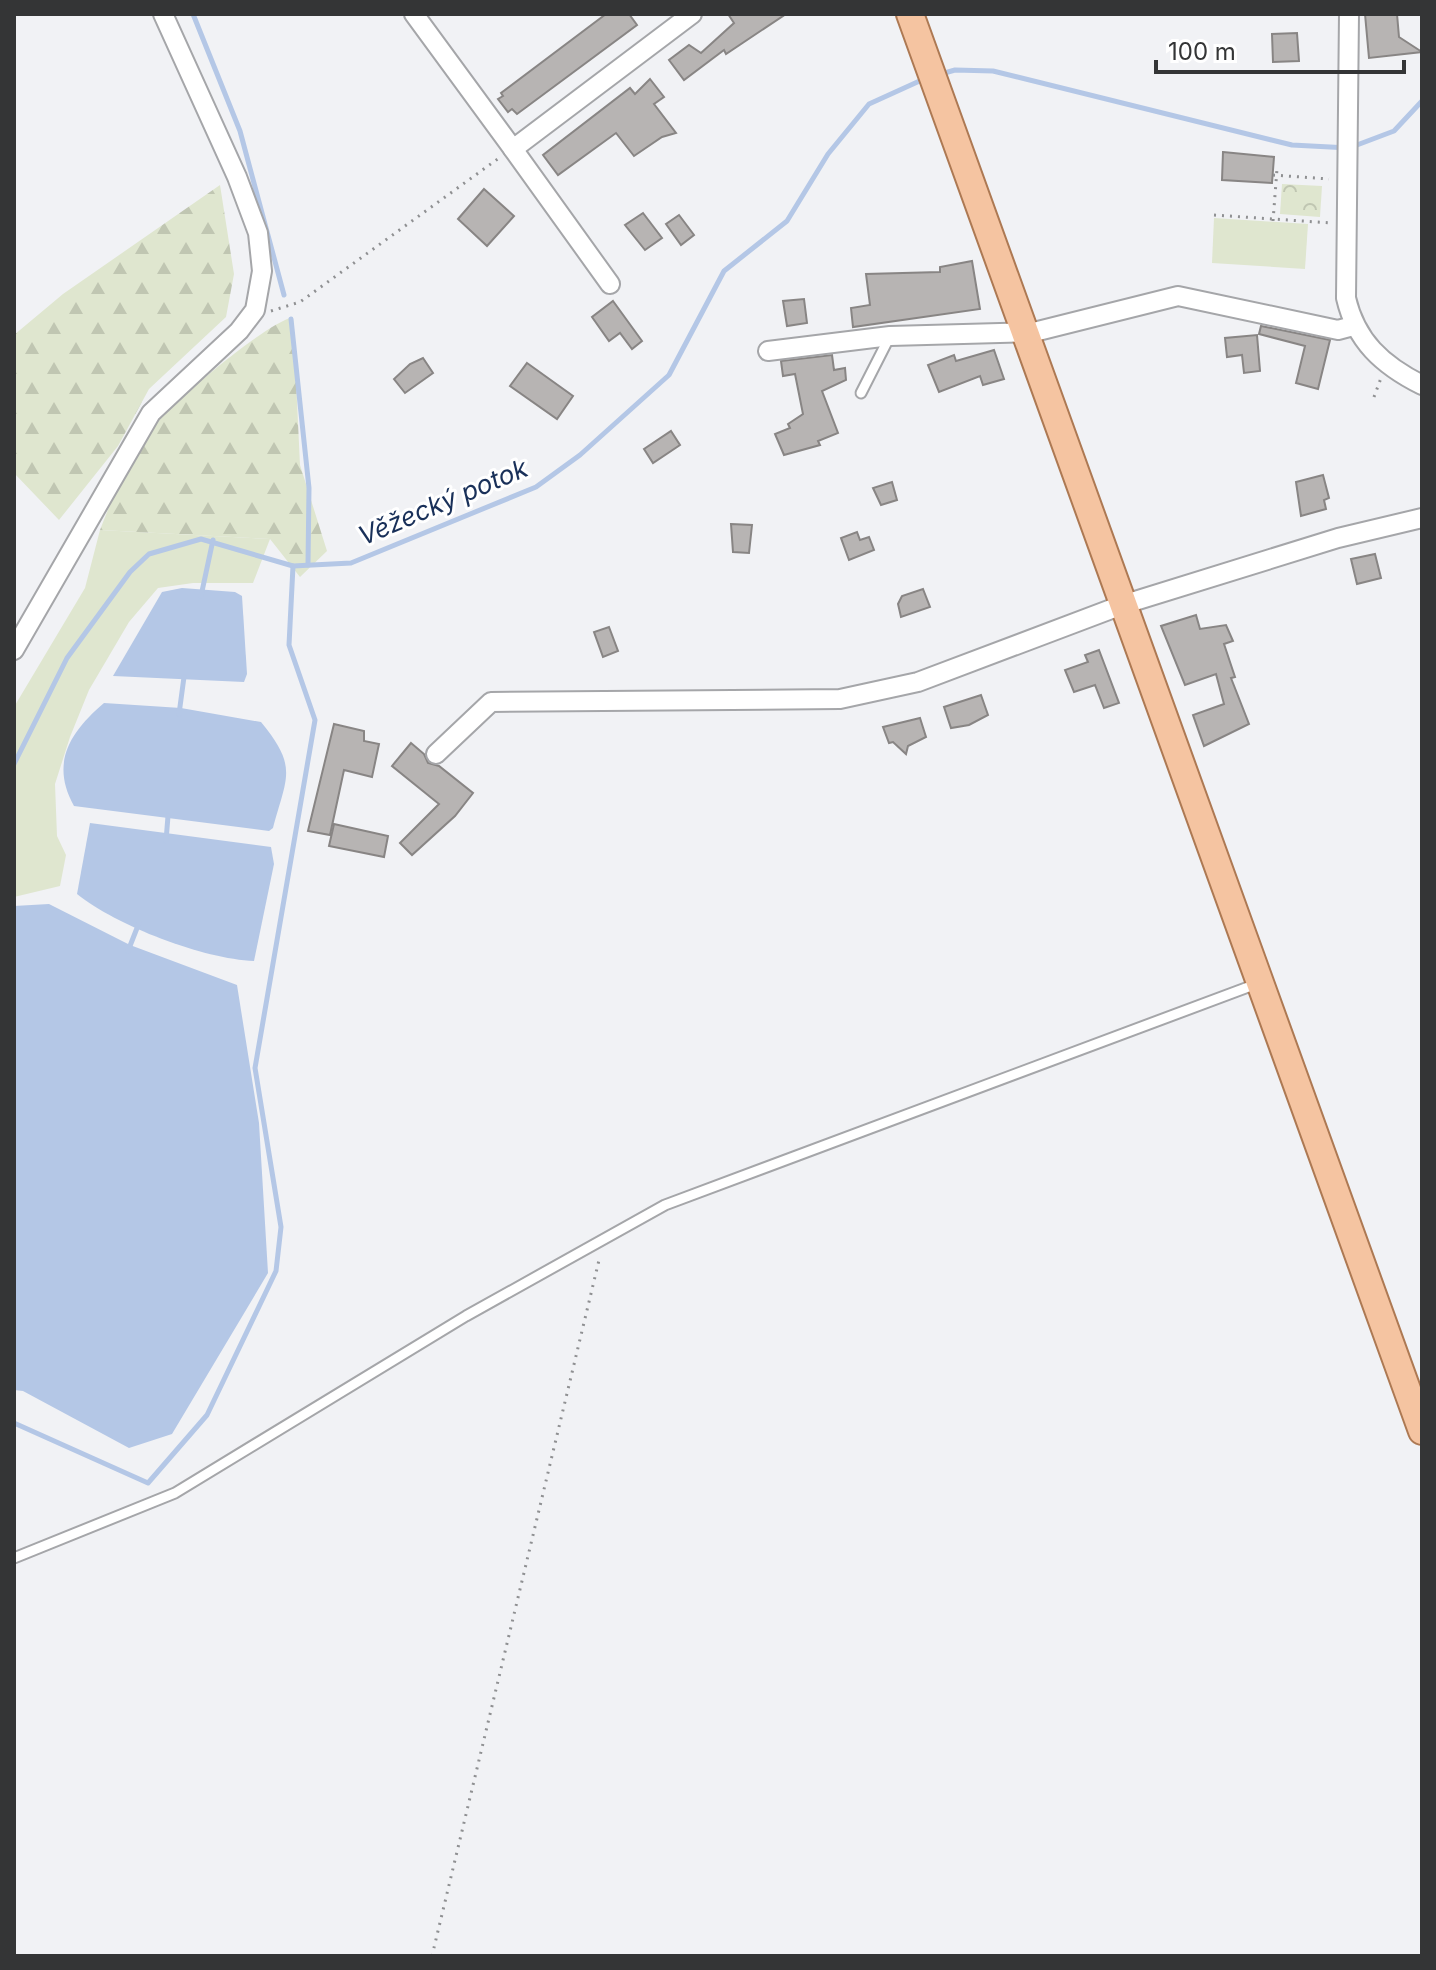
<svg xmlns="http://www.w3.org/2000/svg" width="1436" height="1970" font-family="Inter,sans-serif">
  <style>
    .green { fill: #dfe6cf }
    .forest { fill: url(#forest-firs) }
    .park { fill: url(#park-crowns) }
    .water { fill: #b4c7e6 }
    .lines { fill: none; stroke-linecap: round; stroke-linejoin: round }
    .stream { stroke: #b4c7e6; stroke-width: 5 }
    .building { fill: #b7b4b3; stroke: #888584; stroke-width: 2 }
    .service-casing { stroke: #a5a6a9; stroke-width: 13 }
    .minor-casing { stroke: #a5a6a9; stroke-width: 22 }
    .primary-casing { stroke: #ad7953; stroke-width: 30 }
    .path { stroke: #8f9092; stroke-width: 3; stroke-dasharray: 2 6; stroke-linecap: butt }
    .service { stroke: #fff; stroke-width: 9 }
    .minor { stroke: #fff; stroke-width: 18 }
    .primary { stroke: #f5c4a1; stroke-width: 26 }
    .labels { text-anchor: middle; stroke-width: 6; stroke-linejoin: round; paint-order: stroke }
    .water-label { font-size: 26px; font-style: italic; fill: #193059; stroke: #fff }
  </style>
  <defs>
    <pattern id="forest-firs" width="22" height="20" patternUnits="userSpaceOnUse" patternTransform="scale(2)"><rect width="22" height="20" fill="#dfe6cf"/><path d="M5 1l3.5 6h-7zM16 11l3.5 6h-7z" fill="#c0c6b2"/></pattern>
    <pattern id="park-crowns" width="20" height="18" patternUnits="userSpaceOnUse" patternTransform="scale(2)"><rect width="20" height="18" fill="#dfe6cf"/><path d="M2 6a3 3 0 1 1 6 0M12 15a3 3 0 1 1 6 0" fill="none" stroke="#c0c6b2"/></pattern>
  </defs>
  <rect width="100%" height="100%" fill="#f1f2f5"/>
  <g class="green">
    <path d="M1214,218L1308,224L1305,269L1212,263Z"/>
    <path d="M100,530L270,539L253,583H193L158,588L129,622L89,690L70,737L55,784L57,836L66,855L60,886L14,897V707L85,588Z"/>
  </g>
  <g class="forest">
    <path d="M220,185L234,274L226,317L149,389L118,446L59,520L14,473V335L63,294Z"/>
    <path d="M293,317L300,465L327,551L300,577L270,539L100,530C112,499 124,468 142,440C160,412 262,325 293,317Z"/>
  </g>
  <path class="park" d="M1282,184L1322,186L1320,217L1280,214Z"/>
  <g class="water">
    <path d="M182,588L235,592L242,596L247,674L244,682L113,676L162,592Z"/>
    <path d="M104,703L181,708L261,722C298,767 287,776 273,828L269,831L74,806C50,763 70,732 104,703Z"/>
    <path d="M90,823L271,847L274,864L254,961C203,959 117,926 77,894Z"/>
    <path d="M49,904L130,945L237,985L259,1123L268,1273L172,1434L129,1448L23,1391L14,1390V906Z"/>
  </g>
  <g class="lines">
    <g class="stream">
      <path d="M193,14L240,131L284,295"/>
      <path d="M941,74L955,70L993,71L1292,145L1349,148L1394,131L1422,101"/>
      <path d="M291,319L309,488L308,565"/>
      <path d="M201,596L213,540"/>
      <path d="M179,714L184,677"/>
      <path d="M14,764L67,658L130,572L149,554L201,539L293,566L351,563L536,487L580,455L669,375L724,271L787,221L828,154L869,104L924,79"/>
      <path d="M166,841L168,816"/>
      <path d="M128,951L139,923"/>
      <path d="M14,1423L148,1483L207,1415L276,1271L281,1227L255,1068L315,720L289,645L293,566"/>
    </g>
  </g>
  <g class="building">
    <path d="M606,14H629L637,25L517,114L512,109L508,112L498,99L503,96L501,93Z"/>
    <path d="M728,14H786L726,54L724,50L684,80L669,60L689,45L701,53L734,23Z"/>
    <path d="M1365,14H1397L1399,37L1422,52L1369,58Z"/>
    <path d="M1297,33L1299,61L1273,62L1272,34Z"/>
    <path d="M650,79L664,97L654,104L676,133L662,137L634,156L616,133L558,175L543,155L630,88L635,94Z"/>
    <path d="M1223,152L1274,157L1272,183L1222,180Z"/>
    <path d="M484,189L514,216L487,246L458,219Z"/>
    <path d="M643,213L662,238L645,250L625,225Z"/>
    <path d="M679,215L694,235L681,245L666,224Z"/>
    <path d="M972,261L980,309L853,327L851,308L870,305L866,274L940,272V267Z"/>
    <path d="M804,299L807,323L787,326L783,301Z"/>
    <path d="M613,301L642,341L632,349L620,333L609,341L592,317Z"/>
    <path d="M1261,326L1330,340L1318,389L1296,383L1305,346L1259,334Z"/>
    <path d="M1257,335L1260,371L1244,373L1242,355L1227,357L1225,338Z"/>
    <path d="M994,350L1004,379L983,385L980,376L939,392L928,365L954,355L956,361Z"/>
    <path d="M832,355L834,370L845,368L846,380L822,391L838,433L818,441L820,445L784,455L775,434L790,428L788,424L803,414L795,374L783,376L781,361Z"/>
    <path d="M423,358L433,373L405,393L394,379L410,364Z"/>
    <path d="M527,363L573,396L557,419L510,386Z"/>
    <path d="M671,431L680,445L653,463L644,449Z"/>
    <path d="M1323,475L1329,498L1324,500L1326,509L1301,516L1296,482Z"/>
    <path d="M892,482L897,500L881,505L873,488Z"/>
    <path d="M731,524L752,525L749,553L733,552Z"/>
    <path d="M857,532L860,540L869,537L874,550L849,560L841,538Z"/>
    <path d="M1375,554L1381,578L1357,584L1351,559Z"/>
    <path d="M923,589L930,607L901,617L898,604L902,596Z"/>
    <path d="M1196,615L1200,629L1226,625L1233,641L1224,644L1235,677L1231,678L1249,724L1204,746L1193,715L1224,704L1216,674L1185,685L1161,626Z"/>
    <path d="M609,627L618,651L603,657L594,632Z"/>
    <path d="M1099,650L1119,703L1104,708L1095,685L1074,692L1065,670L1088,662L1085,655Z"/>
    <path d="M981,695L988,715L969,725L951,728L944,707Z"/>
    <path d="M920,718L926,737L908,746L906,754L893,742L889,743L883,727Z"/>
    <path d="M334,724L364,731V741L379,744L372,777L344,770L330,835L308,831Z"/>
    <path d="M411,743L424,754L428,763L439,766L473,793L455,816L412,855L400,843L439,804L392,766Z"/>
    <path d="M334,824L388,836L384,857L329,846Z"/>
  </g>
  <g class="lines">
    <defs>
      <g id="service">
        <path d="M861,393L890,336"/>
        <path d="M14,1558L175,1493L466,1316L665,1205L1259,983"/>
      </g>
      <g id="minor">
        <path d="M414,14L513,149L692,14"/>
        <path d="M1349,14L1346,298C1356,341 1382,365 1422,385"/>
        <path d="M513,149L610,284"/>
        <path d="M768,351L890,336L1034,332L1178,296L1338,330L1353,326"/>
        <path d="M14,650L151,413L239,331L255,310L262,271L258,233L237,177L163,14"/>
        <path d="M436,754L491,702L840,699L918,682L1122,605L1338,538L1422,518"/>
      </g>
      <path id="primary" d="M910,14L1422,1431"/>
    </defs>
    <use href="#service" class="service-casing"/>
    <use href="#minor" class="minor-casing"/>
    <use href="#primary" class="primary-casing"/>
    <g class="path">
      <path d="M1273,175L1329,179"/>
      <path d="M1214,215L1332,223"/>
      <path d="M1273,221L1277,169"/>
      <path d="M271,311L300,302L499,158"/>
      <path d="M1374,397L1381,378"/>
      <path d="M432,1956L600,1256"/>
    </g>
    <use href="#service" class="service"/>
    <use href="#minor" class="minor"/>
    <use href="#primary" class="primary"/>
  </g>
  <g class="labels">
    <g class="water-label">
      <text transform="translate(443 502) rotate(-23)" y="9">Věžecký potok</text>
    </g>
  </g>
  <rect width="1436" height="1970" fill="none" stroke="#343536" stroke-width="32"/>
  <path d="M1156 60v12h248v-12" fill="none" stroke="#343536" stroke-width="4"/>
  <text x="1168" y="60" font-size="24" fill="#343536" stroke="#ffffff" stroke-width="6" paint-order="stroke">100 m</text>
</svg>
